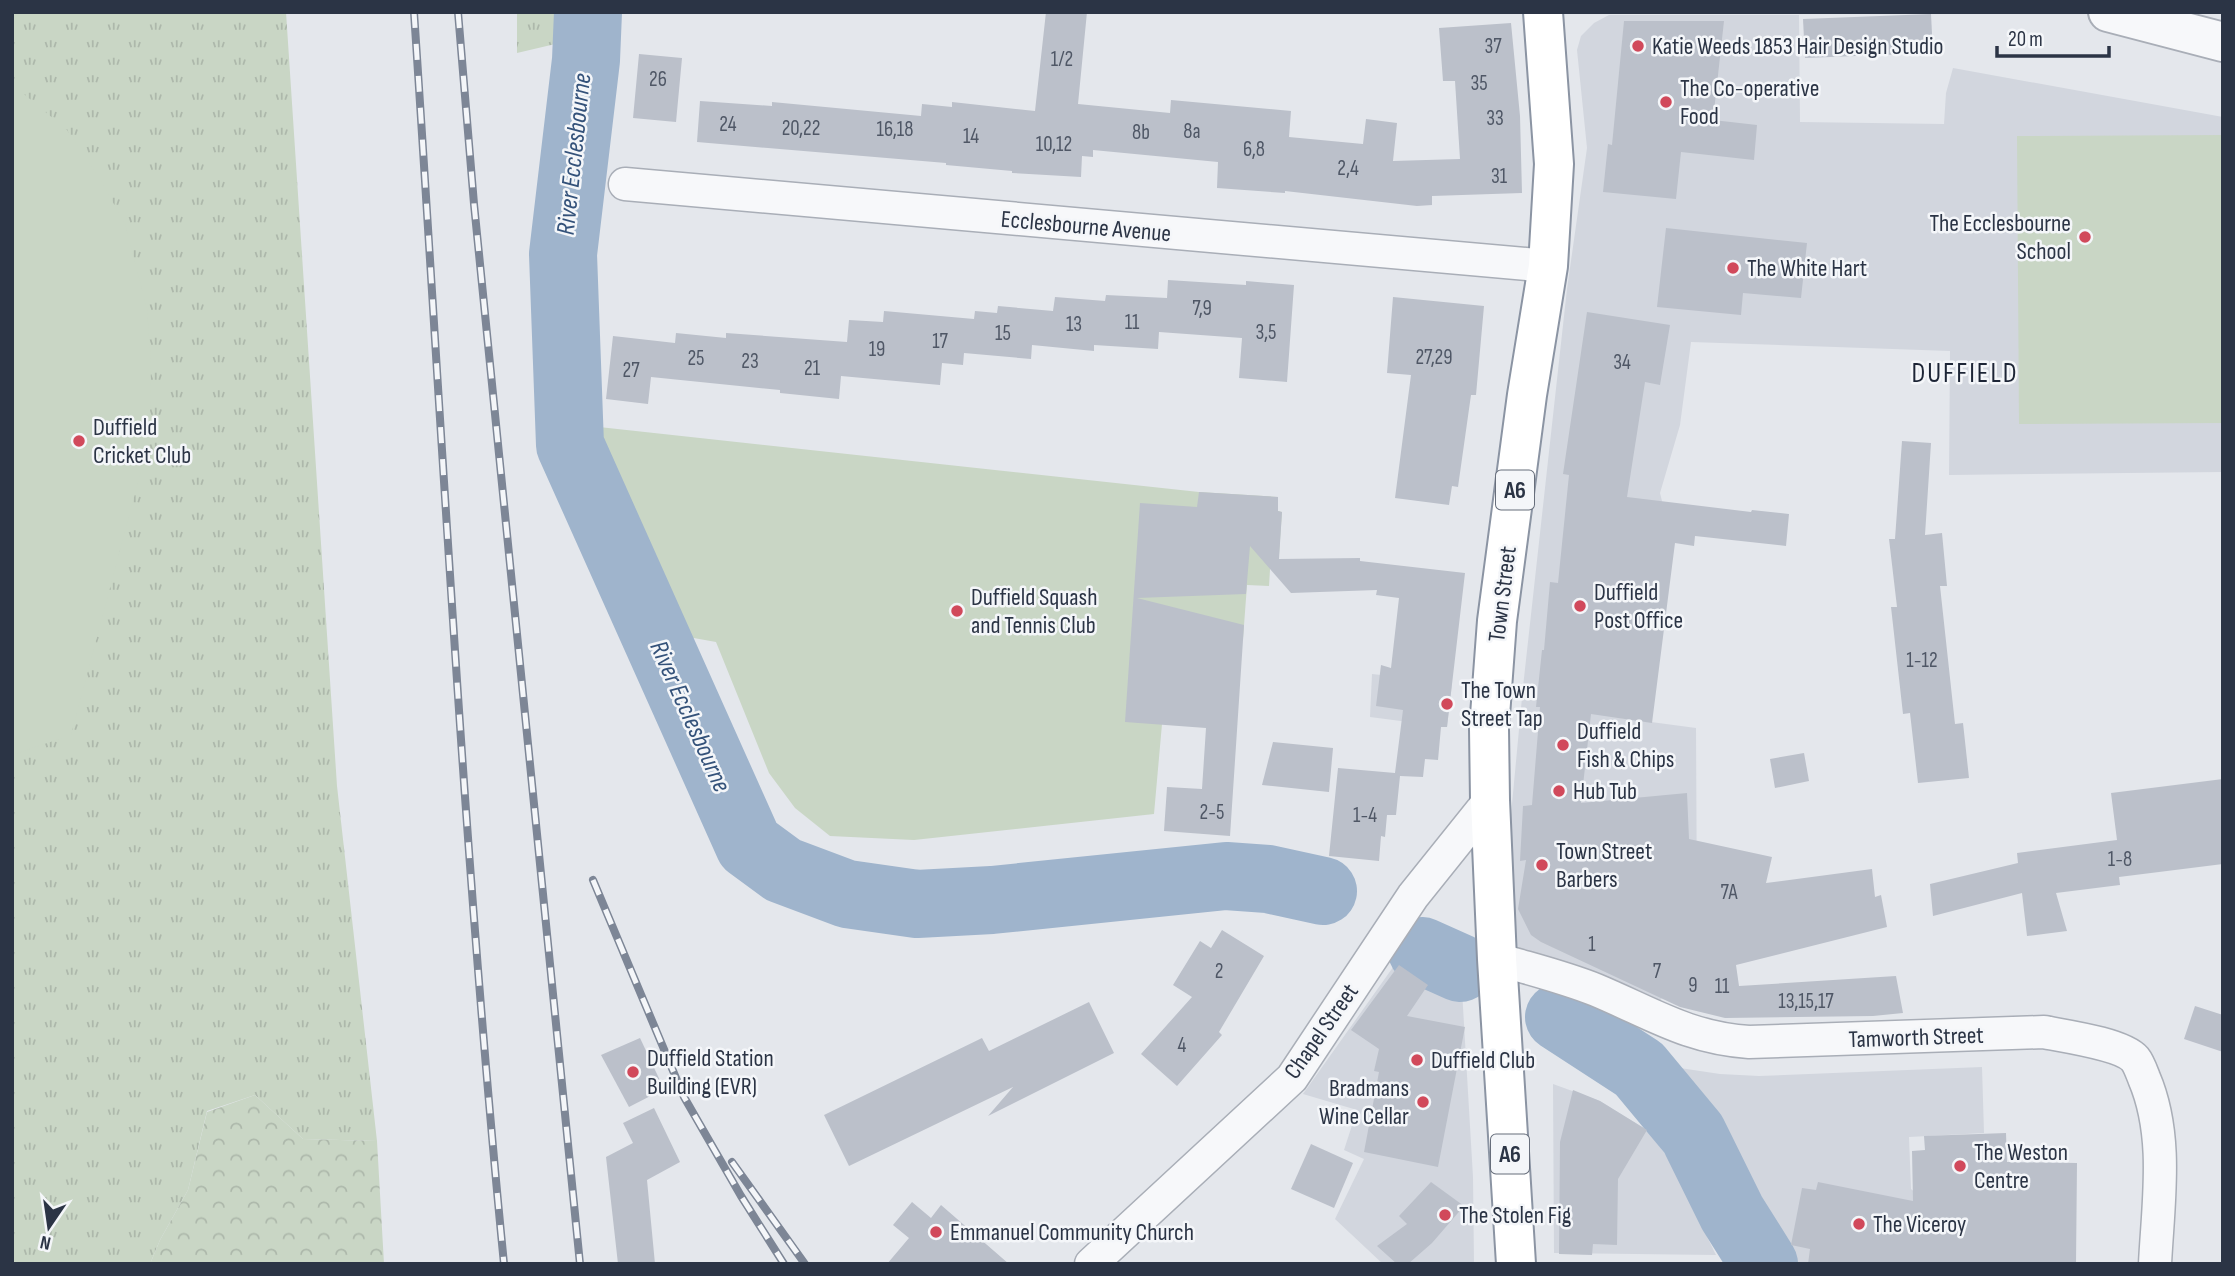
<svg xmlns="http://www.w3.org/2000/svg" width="2235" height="1276" font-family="'Sofia Sans Condensed',sans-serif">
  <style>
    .built { fill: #d2d6de }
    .grass { fill: url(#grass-tufts) }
    .forest { fill: url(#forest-crowns) }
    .pitch { fill: #c9d6c5 }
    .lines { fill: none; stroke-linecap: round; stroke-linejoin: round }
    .river { stroke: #9fb4cc; stroke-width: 68 }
    .building { fill: #bbc0ca }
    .minor-casing { stroke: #a9aeb7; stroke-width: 35 }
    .tertiary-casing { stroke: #a9aeb7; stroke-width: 42 }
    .trunk-casing { stroke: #8b94a3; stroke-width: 42 }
    .minor { stroke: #f7f8fa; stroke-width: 32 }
    .tertiary { stroke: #f7f8fa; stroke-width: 38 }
    .trunk { stroke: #fff; stroke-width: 38 }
    .rail-casing { stroke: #7d8696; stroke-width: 8 }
    .rail { stroke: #f4f6f9; stroke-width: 5; stroke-dasharray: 16; stroke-linecap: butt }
    .poi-dot { fill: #d1495b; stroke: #f4f6f9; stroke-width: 2.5 }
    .labels { text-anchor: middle; stroke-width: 5; stroke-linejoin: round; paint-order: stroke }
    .number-label { font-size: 21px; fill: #4f5766 }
    .shield { fill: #f4f6f9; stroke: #676e7b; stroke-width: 2 }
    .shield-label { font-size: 23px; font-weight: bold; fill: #2b3445 }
    .poi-label { font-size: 24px; fill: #2b3445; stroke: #f4f6f9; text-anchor: start }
    .street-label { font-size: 24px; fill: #2b3445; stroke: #f4f6f9 }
    .water-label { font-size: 26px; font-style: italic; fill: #34527a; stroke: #f4f6f9 }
    .quarter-label { font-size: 28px; letter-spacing: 2px; fill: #1d2536; stroke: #f4f6f9 }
  </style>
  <defs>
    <pattern id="grass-tufts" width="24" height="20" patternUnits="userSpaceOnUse" patternTransform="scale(1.75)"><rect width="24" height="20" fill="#c9d6c5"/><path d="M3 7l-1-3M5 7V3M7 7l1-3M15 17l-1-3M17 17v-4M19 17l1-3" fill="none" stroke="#adb8ab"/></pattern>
    <pattern id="forest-crowns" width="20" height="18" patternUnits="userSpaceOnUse" patternTransform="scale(1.75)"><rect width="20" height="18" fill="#c9d6c5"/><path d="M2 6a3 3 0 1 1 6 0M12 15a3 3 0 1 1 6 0" fill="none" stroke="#adb8ab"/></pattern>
  </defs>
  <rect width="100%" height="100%" fill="#e4e7ec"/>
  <g class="built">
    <path d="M1609,15H1799L1800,122L1944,124L1946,93L1953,68L2223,117V472L1949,475L1950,351L1691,342L1680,425L1660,493L1662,501L1656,542L1621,718L1696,728L1697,919L1660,1002L1543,963L1516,945L1509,836L1523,687L1567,289L1587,148L1577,50L1581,36L1594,23Z"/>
    <path d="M1372,674L1452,683L1447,727L1370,717Z"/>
    <path d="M1396,963L1462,990L1473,1177L1474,1264H1383L1335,1219L1364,1159L1344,1150L1357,1110L1303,1094Z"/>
    <path d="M1982,1067L1984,1133L1909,1137L1911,1189L2000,1264H1784L1744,1207L1705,1120L1675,1080L1680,1068L1720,1074L1759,1076Z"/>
    <path d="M1553,1084L1600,1101L1647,1130L1668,1158L1716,1255L1554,1253Z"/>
  </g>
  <g class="grass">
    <path d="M12,12H286L337,786L377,1141L303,1139L255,1095L207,1111L188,1190L160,1240L150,1264H12Z"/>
    <path d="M517,12H570L568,41L517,53Z"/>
  </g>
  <path class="forest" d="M255,1095L303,1139L377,1141L384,1264H150L160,1240L188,1190L207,1112Z"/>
  <g class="pitch">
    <path d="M12,84L67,130L100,179L125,224L147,309L151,364L150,412L141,471L71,735L12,755Z"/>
    <path d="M2223,135V423L2019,424L2017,136Z"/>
    <path d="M599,427L1199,492L1278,497V511L1282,512L1279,554L1271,553L1269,586L1247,585L1243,639L1199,636L1162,724L1154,814L914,840L830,836L795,808L769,773L716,642L677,635Z"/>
  </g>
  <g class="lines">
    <g class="river">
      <path d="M588,12L586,60L563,254L570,445L749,845L783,870L847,894L917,904L992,900L1226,876L1268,879L1323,891"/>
      <path d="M1422,951L1460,968"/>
      <path d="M1559,1017L1639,1069L1693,1134L1732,1213L1764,1264"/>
    </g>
  </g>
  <g class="building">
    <path d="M1046,12H1087L1078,104L1170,113L1171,100L1291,111L1289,137L1363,144L1366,119L1397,123L1393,161L1460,159L1455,81H1443L1439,28L1511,23L1520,116L1522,193L1432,196V205L1417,206L1285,191V193L1217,188L1218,162L1093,150V157L1082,156L1081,177L1012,173V171L946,165V163L697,142L700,101L772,106V102L921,116L922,104L952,107V102L1035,111Z"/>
    <path d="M1931,14L1933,53L1805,58L1803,19Z"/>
    <path d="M1624,21H1724L1713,120L1757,125L1754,160L1681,152L1676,199L1603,192L1608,144L1612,145Z"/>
    <path d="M639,54L682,58L676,122L633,118Z"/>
    <path d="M1666,228L1807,243L1801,298L1743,293L1741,315L1657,307Z"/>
    <path d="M1168,280L1246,285V281L1294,285L1287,382L1239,378L1242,338L1159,332L1158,349L1094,345V351L1032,345L1031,359L964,353L963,365L942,363L940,385L841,376L839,399L780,393V390L651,377L648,404L606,399L613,336L675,343L676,333L726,338V333L847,342L849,320L883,322L884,311L974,319L975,311L997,313L998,306L1053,311L1055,297L1105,301L1106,295L1167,298Z"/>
    <path d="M1393,297L1484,306L1476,395H1471L1458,487L1452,486L1449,505L1395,498L1411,375L1387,373Z"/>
    <path d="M1587,312L1670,325L1660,385L1645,382L1627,497L1751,512L1752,510L1789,514L1786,546L1695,536L1694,546L1675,543L1652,723L1591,714L1581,803L1687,793L1689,839L1772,857L1766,883L1872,869L1875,897L1881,895L1887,927L1736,965L1739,986L1896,976L1903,1013L1873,1016L1725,1018L1680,1007L1541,942L1531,935L1518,909L1526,860L1520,861L1523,806L1532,805L1540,707H1536L1542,650H1544L1550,582L1558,583L1569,475L1563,474Z"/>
    <path d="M1902,441L1931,443L1925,535L1942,533L1947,586H1940L1955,724L1963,723L1969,778L1918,783L1910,713L1903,714L1891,607H1897L1889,539H1895Z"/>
    <path d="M1199,492L1278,497V511L1282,512L1279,559L1360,558V561L1465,573L1447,727H1441L1438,760L1425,759L1423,777L1400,776L1396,815H1387L1385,837L1381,836L1379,861L1329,856L1338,768L1395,773L1403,710L1376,706L1381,665L1391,668L1399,598L1376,595L1377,590L1291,593L1250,546L1246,594L1137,598L1244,625L1230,836L1164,831L1167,787L1202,789L1206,728L1125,722L1140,503L1197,507Z"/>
    <path d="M1273,742L1333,748L1329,792L1262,785Z"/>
    <path d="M1804,753L1809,781L1775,788L1770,759Z"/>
    <path d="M2223,779V864L2119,877L2120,885L2056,893L2067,931L2027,936L2022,893L1933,916L1930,884L2018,863L2017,853L2117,840L2111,793Z"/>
    <path d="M1222,930L1264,956L1219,1032L1222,1035L1177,1086L1141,1054L1192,997L1173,985L1200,941L1211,948Z"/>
    <path d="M1399,965L1428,985L1407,1016L1465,1027L1438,1167L1364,1152L1379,1072L1374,1071L1379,1049L1351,1030Z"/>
    <path d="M1089,1002L1114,1053L988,1116L1013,1087L849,1166L824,1115L982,1038L989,1051Z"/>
    <path d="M2195,1006L2223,1015V1052L2184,1039Z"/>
    <path d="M640,1038L664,1089L629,1107L601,1055Z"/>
    <path d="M1573,1090L1600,1101L1647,1130L1618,1179L1617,1245L1593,1244L1592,1255L1559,1254L1560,1142Z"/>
    <path d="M654,1108L680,1162L647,1180L655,1264H618L606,1157L633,1143L623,1123Z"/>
    <path d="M2006,1133L2007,1162L2077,1163L2076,1264H1808L1810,1249L1791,1245L1802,1188L1816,1190L1818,1182L1913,1201L1912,1151L1925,1150L1924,1136Z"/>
    <path d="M1311,1144L1353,1163L1334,1208L1291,1189Z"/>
    <path d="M1431,1182L1464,1206L1432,1243L1408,1264H1397L1377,1246L1407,1224L1399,1216Z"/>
    <path d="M912,1202L931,1218L941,1205L1009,1264H887L909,1238L893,1225Z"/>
  </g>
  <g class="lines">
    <defs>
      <g id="minor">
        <path d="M625,184L1548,266"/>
        <path d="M1497,959C1530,969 1564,977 1596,990C1651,1013 1688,1038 1749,1042L2044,1032C2064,1036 2122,1044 2135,1059C2139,1064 2142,1073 2144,1078C2169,1136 2158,1203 2155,1264"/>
        <path d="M1091,1264L1292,1078L1413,896L1490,800"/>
      </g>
      <path id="tertiary" d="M2108,12L2223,42"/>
      <path id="trunk" d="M1516,1264L1497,959L1490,800L1489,729L1497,621L1527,395L1548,266L1554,164L1543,12"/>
    </defs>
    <use href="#minor" class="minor-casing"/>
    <use href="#tertiary" class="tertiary-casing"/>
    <use href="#trunk" class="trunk-casing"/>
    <use href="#minor" class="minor"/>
    <use href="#tertiary" class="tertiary"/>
    <use href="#trunk" class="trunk"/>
    <defs>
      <g id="rail">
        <path d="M414,12C442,429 463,848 504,1264"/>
        <path d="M458,12L474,204L580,1264"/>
        <path d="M593,880L684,1097L741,1196L784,1264"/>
        <path d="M732,1162L805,1264"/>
      </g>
    </defs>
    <use href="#rail" class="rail-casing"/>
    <use href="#rail" class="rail"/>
  </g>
  <g class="poi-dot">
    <circle cx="1638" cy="46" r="7"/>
    <circle cx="1666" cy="102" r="7"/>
    <circle cx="2085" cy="237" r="7"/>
    <circle cx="1733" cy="268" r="7"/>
    <circle cx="79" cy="441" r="7"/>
    <circle cx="1580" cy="606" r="7"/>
    <circle cx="957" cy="611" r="7"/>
    <circle cx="1447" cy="704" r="7"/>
    <circle cx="1563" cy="745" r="7"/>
    <circle cx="1559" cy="791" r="7"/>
    <circle cx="1542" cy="865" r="7"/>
    <circle cx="1417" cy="1060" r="7"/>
    <circle cx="633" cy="1072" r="7"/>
    <circle cx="1423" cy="1102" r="7"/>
    <circle cx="1960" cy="1166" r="7"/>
    <circle cx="1445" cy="1215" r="7"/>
    <circle cx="1859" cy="1224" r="7"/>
    <circle cx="936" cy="1232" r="7"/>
  </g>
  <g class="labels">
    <g class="number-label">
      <text x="1493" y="53">37</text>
      <text x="1062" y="66">1/2</text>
      <text x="658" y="86">26</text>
      <text x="1479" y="90">35</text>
      <text x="1495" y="125">33</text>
      <text x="728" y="131">24</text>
      <text x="801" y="135">20,22</text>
      <text x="895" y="136">16,18</text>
      <text x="1192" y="138">8a</text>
      <text x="1141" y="139">8b</text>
      <text x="971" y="143">14</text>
      <text x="1054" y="151">10,12</text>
      <text x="1254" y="156">6,8</text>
      <text x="1348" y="175">2,4</text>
      <text x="1499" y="183">31</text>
      <text x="1202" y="315">7,9</text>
      <text x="1132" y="329">11</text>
      <text x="1074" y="331">13</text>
      <text x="1266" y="339">3,5</text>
      <text x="1003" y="340">15</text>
      <text x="940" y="348">17</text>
      <text x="877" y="356">19</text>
      <text x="1434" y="364">27,29</text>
      <text x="696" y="365">25</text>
      <text x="750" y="368">23</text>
      <text x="1622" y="369">34</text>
      <text x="812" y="375">21</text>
      <text x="631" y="377">27</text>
      <text x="1922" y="667">1-12</text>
      <text x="1212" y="819">2-5</text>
      <text x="1365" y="822">1-4</text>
      <text x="2120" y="866">1-8</text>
      <text x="1729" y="899">7A</text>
      <text x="1592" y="951">1</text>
      <text x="1219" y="978">2</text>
      <text x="1657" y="978">7</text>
      <text x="1693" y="992">9</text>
      <text x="1722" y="993">11</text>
      <text x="1806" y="1008">13,15,17</text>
      <text x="1182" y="1052">4</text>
    </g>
    <g class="shield">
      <rect x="1496" y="470.5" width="38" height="39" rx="5"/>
      <rect x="1491" y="1134.5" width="38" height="39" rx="5"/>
    </g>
    <g class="shield-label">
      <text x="1515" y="498">A6</text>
      <text x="1510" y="1162">A6</text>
    </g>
    <g class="poi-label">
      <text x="1652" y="54">Katie Weeds 1853 Hair Design Studio</text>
      <text x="1680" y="96">The Co-operative<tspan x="1680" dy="28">Food</tspan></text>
      <text x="2071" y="231" text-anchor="end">The Ecclesbourne<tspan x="2071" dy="28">School</tspan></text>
      <text x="1747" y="276">The White Hart</text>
      <text x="93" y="435">Duffield<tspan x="93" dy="28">Cricket Club</tspan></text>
      <text x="1594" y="600">Duffield<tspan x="1594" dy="28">Post Office</tspan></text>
      <text x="971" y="605">Duffield Squash<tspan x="971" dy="28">and Tennis Club</tspan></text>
      <text x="1461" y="698">The Town<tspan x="1461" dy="28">Street Tap</tspan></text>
      <text x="1577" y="739">Duffield<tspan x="1577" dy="28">Fish &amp; Chips</tspan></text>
      <text x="1573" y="799">Hub Tub</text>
      <text x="1556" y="859">Town Street<tspan x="1556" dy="28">Barbers</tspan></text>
      <text x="647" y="1066">Duffield Station<tspan x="647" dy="28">Building (EVR)</tspan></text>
      <text x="1431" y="1068">Duffield Club</text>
      <text x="1409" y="1096" text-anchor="end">Bradmans<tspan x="1409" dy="28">Wine Cellar</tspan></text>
      <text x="1974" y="1160">The Weston<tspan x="1974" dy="28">Centre</tspan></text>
      <text x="1459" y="1223">The Stolen Fig</text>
      <text x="1873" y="1232">The Viceroy</text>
      <text x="950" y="1240">Emmanuel Community Church</text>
    </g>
    <g class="street-label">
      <text transform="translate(1086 226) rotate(5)" y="8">Ecclesbourne Avenue</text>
      <text transform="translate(1502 594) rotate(-83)" y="8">Town Street</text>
      <text transform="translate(1321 1031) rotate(-55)" y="8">Chapel Street</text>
      <text transform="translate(1916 1037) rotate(-2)" y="8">Tamworth Street</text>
    </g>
    <g class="water-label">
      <text transform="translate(573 154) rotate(-84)" y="9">River Ecclesbourne</text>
      <text transform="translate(691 716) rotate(66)" y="9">River Ecclesbourne</text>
    </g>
    <g class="quarter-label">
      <text x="1965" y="382">DUFFIELD</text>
    </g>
  </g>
  <rect width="2235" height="1276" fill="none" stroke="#2b3445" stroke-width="28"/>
  <g transform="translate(49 1227) rotate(193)" stroke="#f4f6f9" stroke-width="5" paint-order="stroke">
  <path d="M0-5L12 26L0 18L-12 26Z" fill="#2b3445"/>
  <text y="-10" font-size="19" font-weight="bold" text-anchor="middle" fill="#2b3445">N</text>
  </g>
  <path d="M1997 46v10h112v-10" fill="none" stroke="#2b3445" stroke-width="3.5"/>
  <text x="2008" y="46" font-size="21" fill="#2b3445" stroke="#f4f6f9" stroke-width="5" paint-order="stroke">20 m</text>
</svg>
